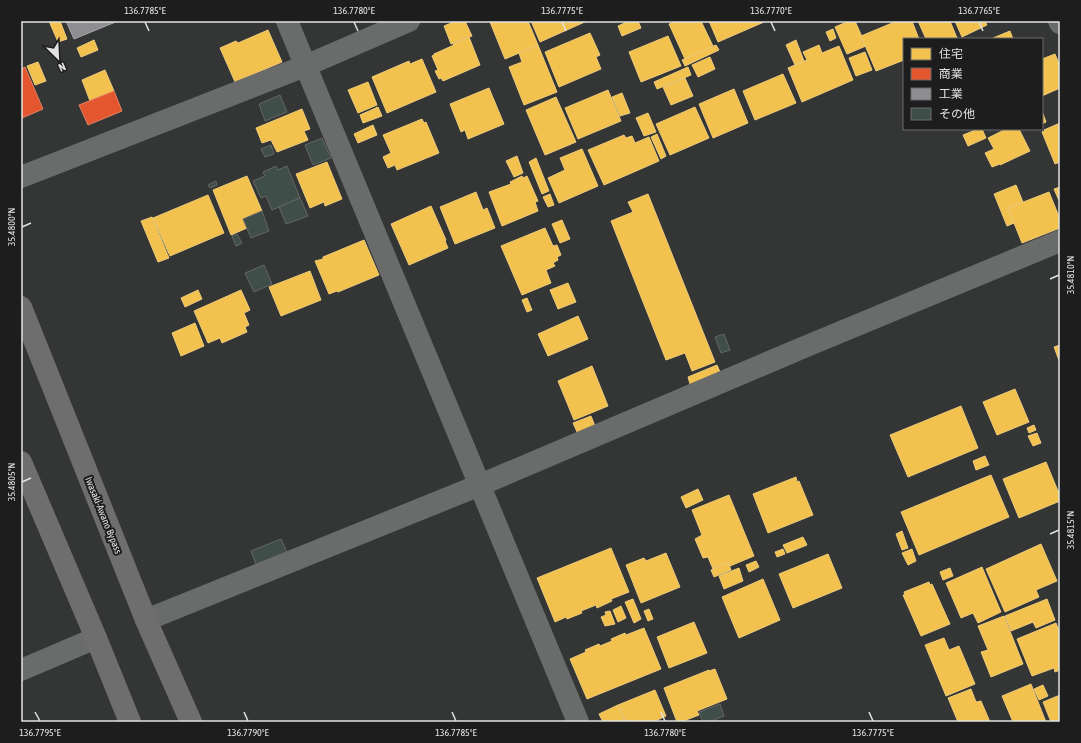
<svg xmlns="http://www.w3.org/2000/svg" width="1081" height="743" font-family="'Asap Condensed','Noto Sans JP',sans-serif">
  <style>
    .homes { fill: #f2c14e; stroke: #edcb7a }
    .shops { fill: #e4572e; stroke: #e38164 }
    .industry { fill: #8d8d92; stroke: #a6a7aa }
    .building { fill: #404e49; stroke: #656666 }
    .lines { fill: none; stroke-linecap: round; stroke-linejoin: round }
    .minor { stroke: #6a6b6b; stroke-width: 22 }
    .trunk { stroke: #6e6e6e; stroke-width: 22 }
    .ticks { fill: none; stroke: #e1e3e2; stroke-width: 1.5 }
    .labels { text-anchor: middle; stroke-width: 4; stroke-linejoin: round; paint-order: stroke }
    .street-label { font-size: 10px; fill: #e1e3e2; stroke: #1c1d1c }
    .neatline { fill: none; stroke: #e1e3e2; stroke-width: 1.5 }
    .ticks-label { font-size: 10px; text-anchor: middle; fill: #e1e3e2 }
  </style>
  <rect width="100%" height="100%" fill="#343535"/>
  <g class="homes">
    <path d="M49,21H60L67,39L58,42Z"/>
    <path d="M456,21H465L472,36L451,44L444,26Z"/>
    <path d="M491,21H528L538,45L505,59L490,22Z"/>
    <path d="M531,21H587L540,42Z"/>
    <path d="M629,21H638L641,28L622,36L618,26Z"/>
    <path d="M677,21H701L713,46L685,59L669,24Z"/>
    <path d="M709,21H763L764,22L718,42Z"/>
    <path d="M849,21H855L866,46L847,54L835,27Z"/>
    <path d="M897,21H912L919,39H904V60L876,71L861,36Z"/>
    <path d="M918,21H950L957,38L954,39H926Z"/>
    <path d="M955,21H985L987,25L962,37Z"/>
    <path d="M833,29L836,38L830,41L826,32Z"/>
    <path d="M268,30L282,62L235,82L220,48L236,41L238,43Z"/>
    <path d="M1010,31L1013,39H993V38Z"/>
    <path d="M590,33L600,55L596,57L601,69L559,87L545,52Z"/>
    <path d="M668,36L681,66L641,82L629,52Z"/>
    <path d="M469,37L480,65L443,81L441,78L439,79L435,71L438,70L432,56L434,55V54L454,45L453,44Z"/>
    <path d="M94,40L98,50L81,57L77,48Z"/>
    <path d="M796,40L804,61L795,65L786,45Z"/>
    <path d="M538,45L557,92L524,105L509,67L522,62L519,53Z"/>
    <path d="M716,45L719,50L685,66L682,60Z"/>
    <path d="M819,45L822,53L839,46L853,80L802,102L788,68L807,60L803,52Z"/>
    <path d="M865,52L872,70L856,76L849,58Z"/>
    <path d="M1055,54L1060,66V88L1042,96V59Z"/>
    <path d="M710,57L715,69L698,77L692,65Z"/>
    <path d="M422,59L436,92L387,113L372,77L409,61L410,64Z"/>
    <path d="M38,62L46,81L35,85L27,66Z"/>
    <path d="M688,67L691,75L657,89L654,82Z"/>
    <path d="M105,70L114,91L90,101L82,80Z"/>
    <path d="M783,74L796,103L755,120L743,91Z"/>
    <path d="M685,78L693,96L671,105L663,87Z"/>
    <path d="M368,82L377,105L358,113L348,90Z"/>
    <path d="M489,88L504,124L468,139L465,130L461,132L450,104Z"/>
    <path d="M734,89L748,123L713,138L699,104Z"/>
    <path d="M608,90L621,121L578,139L565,108Z"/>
    <path d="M622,93L630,113L620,116L612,97Z"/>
    <path d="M556,97L576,142L545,155L526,110Z"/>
    <path d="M378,107L382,116L363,123L360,115Z"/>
    <path d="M695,107L709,138L670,155L656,124Z"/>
    <path d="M302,109L310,129L304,131L308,140L277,152L271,140L262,143L256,128Z"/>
    <path d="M1042,111L1046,122L1042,124Z"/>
    <path d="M648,113L656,132L644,136L636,118Z"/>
    <path d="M422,119L424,123L426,122L439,153L397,170L395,165L388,168L383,157L391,153L383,135Z"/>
    <path d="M1060,123V162L1055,164L1042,132L1045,131L1044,130Z"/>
    <path d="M373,125L377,135L358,143L354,134Z"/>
    <path d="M978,129H982L986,138L968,146L963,135Z"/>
    <path d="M1006,129H1019L1030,151L1000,165V164L992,167L985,153L994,149L988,138Z"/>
    <path d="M657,134L666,156L661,159L651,137Z"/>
    <path d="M624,135L626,138L632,136L635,143L649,137L659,161L604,185L588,150Z"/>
    <path d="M582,149L598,186L559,203L548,178L565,170L560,158Z"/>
    <path d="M517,156L523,173L514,177L506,161Z"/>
    <path d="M536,158L549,191L542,194L529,162Z"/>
    <path d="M327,162L342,199L325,206L324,202L310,208L296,174Z"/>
    <path d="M247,176L262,211L243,219L247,228L231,235L213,190Z"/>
    <path d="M522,176L523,178L527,176L538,201L535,202L538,211L502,226L489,192L511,184L510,182Z"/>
    <path d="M1016,185L1023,202L1008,208L1014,223L1007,226L994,194Z"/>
    <path d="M1060,187V203L1054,189Z"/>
    <path d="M476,192L483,210L487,208L495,228L455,244L440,207Z"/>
    <path d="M1049,192L1060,219V228L1022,243L1008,208Z"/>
    <path d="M550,194L554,205L548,207L543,197Z"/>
    <path d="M648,194L715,362L692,371L685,353L666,360L611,221L633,212L628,202Z"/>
    <path d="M208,195L224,233L170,256L153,218Z"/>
    <path d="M431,206L446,240L445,241L448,248L409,265L391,224Z"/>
    <path d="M152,217L169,258L158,262L141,221Z"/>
    <path d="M562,220L570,239L560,243L552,224Z"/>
    <path d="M545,228L553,246L557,245L561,255L557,257L558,260L553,263L555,266L546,270L551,283L522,295L501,246Z"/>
    <path d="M364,240L379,275L338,292L337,291L329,294L315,261L323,259V257Z"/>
    <path d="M310,271L321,300L281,316L269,287Z"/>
    <path d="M568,283L576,302L558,309L550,290Z"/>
    <path d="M198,290L202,299L185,307L181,298Z"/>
    <path d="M241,290L250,310L244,313L249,325L245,327L247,332L222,343L220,338L208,343L194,311Z"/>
    <path d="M527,298L532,310L527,312L522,300Z"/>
    <path d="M578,316L588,339L548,356L538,334Z"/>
    <path d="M195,323L204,346L181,356L172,333Z"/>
    <path d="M1060,345V363L1054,347Z"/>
    <path d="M717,365L720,372L690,384L688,377Z"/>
    <path d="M592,366L608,406L574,420L558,381Z"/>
    <path d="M1015,389L1029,422L997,435L983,402Z"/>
    <path d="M961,406L978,448L908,477L890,435Z"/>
    <path d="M591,416L595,426L578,434L573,423Z"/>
    <path d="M1034,425L1036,430L1029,433L1027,428Z"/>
    <path d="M1037,433L1041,443L1033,446L1028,436Z"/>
    <path d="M985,456L989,465L976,470L973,461Z"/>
    <path d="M1046,462L1060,496V501L1019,518L1003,479Z"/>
    <path d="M991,475L1009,517L919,555L901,512Z"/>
    <path d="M796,477L797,482L799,481L813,515L768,533L753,494Z"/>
    <path d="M698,489L703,500L686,508L681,497Z"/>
    <path d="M729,495L754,556L730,566L728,562L713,569L708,557L703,558L695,539L702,535L692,510Z"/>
    <path d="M902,531L908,548L902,550L896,534Z"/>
    <path d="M803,537L807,545L787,553L783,545Z"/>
    <path d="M1041,544L1057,581L1036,590L1039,597L1005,612L986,569Z"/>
    <path d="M611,548L629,592L611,599L612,601L597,608L596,605L581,611L582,613L567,619L566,617L555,622L537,578Z"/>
    <path d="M783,549L785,554L777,557L775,552Z"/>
    <path d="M912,549L916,561L908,565L902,553Z"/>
    <path d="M666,553L680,587L641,603L626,565L644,558L646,561Z"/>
    <path d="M828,554L842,588L793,608L779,574Z"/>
    <path d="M756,561L759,567L749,572L746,565Z"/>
    <path d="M728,562L731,570L714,577L711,570Z"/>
    <path d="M982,567L1001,612L978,623L973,613L961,618L946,583Z"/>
    <path d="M739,568L743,581L724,589L719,576Z"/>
    <path d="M950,568L953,576L943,580L940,572Z"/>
    <path d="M763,579L780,620L739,638L722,597Z"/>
    <path d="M929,582L930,585L932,584L950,624L921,636L903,595H905L904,592Z"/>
    <path d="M633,599L641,619L634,623L625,602Z"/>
    <path d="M1047,599L1055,620L1036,628L1033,622L1011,631L1005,616Z"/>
    <path d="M621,606L626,618L618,622L613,610Z"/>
    <path d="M649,609L653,619L648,621L644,611Z"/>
    <path d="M610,611L615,624L605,626L601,617L606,615L605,612Z"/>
    <path d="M1004,616L1023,664L991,677L981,652L988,650L978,626Z"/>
    <path d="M694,622L707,653L669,668L657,637Z"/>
    <path d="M1056,623L1060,633V670L1055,672L1054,668L1032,676L1017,639Z"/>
    <path d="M644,628L661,669L587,699L570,659L586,652L585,650L599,644L600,646L612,641L611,639L625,633L626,635Z"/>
    <path d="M944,638L949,650L959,646L975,684L946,696L925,645Z"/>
    <path d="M715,669L727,699L697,711L699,715L681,722H677L664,688L709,670V671Z"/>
    <path d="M1031,684L1046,722H1013L1002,696Z"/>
    <path d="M1043,685L1048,696L1039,700L1034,689Z"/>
    <path d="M971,689L976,702L981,701L990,722H958L948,698Z"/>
    <path d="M655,690L666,716L653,722H626L618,705Z"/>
    <path d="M1060,695V722H1051L1043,702Z"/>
    <path d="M618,705L625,722H603L599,714Z"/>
  </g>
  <g class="shops">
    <path d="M25,67L43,109L22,118L21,69Z"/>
    <path d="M114,91L122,111L88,125L79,105Z"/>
  </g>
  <path class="industry" d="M66,21H118L74,39Z"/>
  <g class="building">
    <path d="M280,95L287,112L265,121L259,104Z"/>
    <path d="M322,138L331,158L313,165L305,145Z"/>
    <path d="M271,145L274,154L265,157L261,149Z"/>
    <path d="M276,166L278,170L287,166L300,198L272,210L266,196L261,198L253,181L265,176L263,172Z"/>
    <path d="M216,181L217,185L210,188L208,185Z"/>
    <path d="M300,198L308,216L286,224L279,207Z"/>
    <path d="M262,211L269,231L251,238L243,219Z"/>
    <path d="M237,234L242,243L236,246L232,236Z"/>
    <path d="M264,265L272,284L254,292L245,273Z"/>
    <path d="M724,334L730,350L721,353L715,337Z"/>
    <path d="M281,539L289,557L258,570L251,551Z"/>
    <path d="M720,704L724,716L709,722H703L699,712Z"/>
  </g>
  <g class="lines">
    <g class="minor">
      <path d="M287,21L578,722"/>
      <path d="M1059,21L1060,23"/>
      <path d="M21,177L305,66L409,21"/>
      <path d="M146,620L480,485L802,348L1060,241"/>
      <path d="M21,670L96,638"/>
    </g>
    <g class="trunk">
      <path d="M21,307L146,620L191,722"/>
      <path d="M21,462L96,638L130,722"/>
    </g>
  </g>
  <path class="ticks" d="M145,22L149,31M354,22L358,31M562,22L566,31M771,22L775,31M979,22L983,31M22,227L31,223M1050,279L1059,275M22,482L31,478M1050,534L1059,530M35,712L40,721M244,712L248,721M452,712L456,721M661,712L665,721M869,712L873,721"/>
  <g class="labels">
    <g class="street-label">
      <text transform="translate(104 515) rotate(68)" y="4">Iwasaki-Awano Bypass</text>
    </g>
  </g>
  <rect width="1081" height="743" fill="none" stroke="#1c1d1c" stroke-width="44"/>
  <rect x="903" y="38" width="140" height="92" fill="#1c1d1c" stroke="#6b6c6b"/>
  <rect x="911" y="48" width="20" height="12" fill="#f2c14e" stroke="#6b6c6b"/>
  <text x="939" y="58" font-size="12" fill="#e1e3e2">住宅</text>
  <rect x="911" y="68" width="20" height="12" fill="#e4572e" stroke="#6b6c6b"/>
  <text x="939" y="78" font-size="12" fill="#e1e3e2">商業</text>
  <rect x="911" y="88" width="20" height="12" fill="#8d8d92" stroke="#6b6c6b"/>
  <text x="939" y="98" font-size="12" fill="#e1e3e2">工業</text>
  <rect x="911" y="108" width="20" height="12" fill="#404e49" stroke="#6b6c6b"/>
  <text x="939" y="118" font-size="12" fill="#e1e3e2">その他</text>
  <g transform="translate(58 58) rotate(156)" stroke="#1c1d1c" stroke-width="3" paint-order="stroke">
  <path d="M0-3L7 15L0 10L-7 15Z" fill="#e1e3e2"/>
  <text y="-6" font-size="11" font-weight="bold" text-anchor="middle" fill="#e1e3e2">N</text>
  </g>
  <rect x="22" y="22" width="1037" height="699" class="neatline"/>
  <g class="ticks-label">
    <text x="145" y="14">136.7785°E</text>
    <text x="354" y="14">136.7780°E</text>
    <text x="562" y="14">136.7775°E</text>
    <text x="771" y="14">136.7770°E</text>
    <text x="979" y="14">136.7765°E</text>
    <text transform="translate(11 227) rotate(-90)" y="4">35.4800°N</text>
    <text transform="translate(1070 275) rotate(-90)" y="4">35.4810°N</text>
    <text transform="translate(11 482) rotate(-90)" y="4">35.4805°N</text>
    <text transform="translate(1070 530) rotate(-90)" y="4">35.4815°N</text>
    <text x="40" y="736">136.7795°E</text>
    <text x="248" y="736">136.7790°E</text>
    <text x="456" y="736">136.7785°E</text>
    <text x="665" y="736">136.7780°E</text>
    <text x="873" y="736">136.7775°E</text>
  </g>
</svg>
